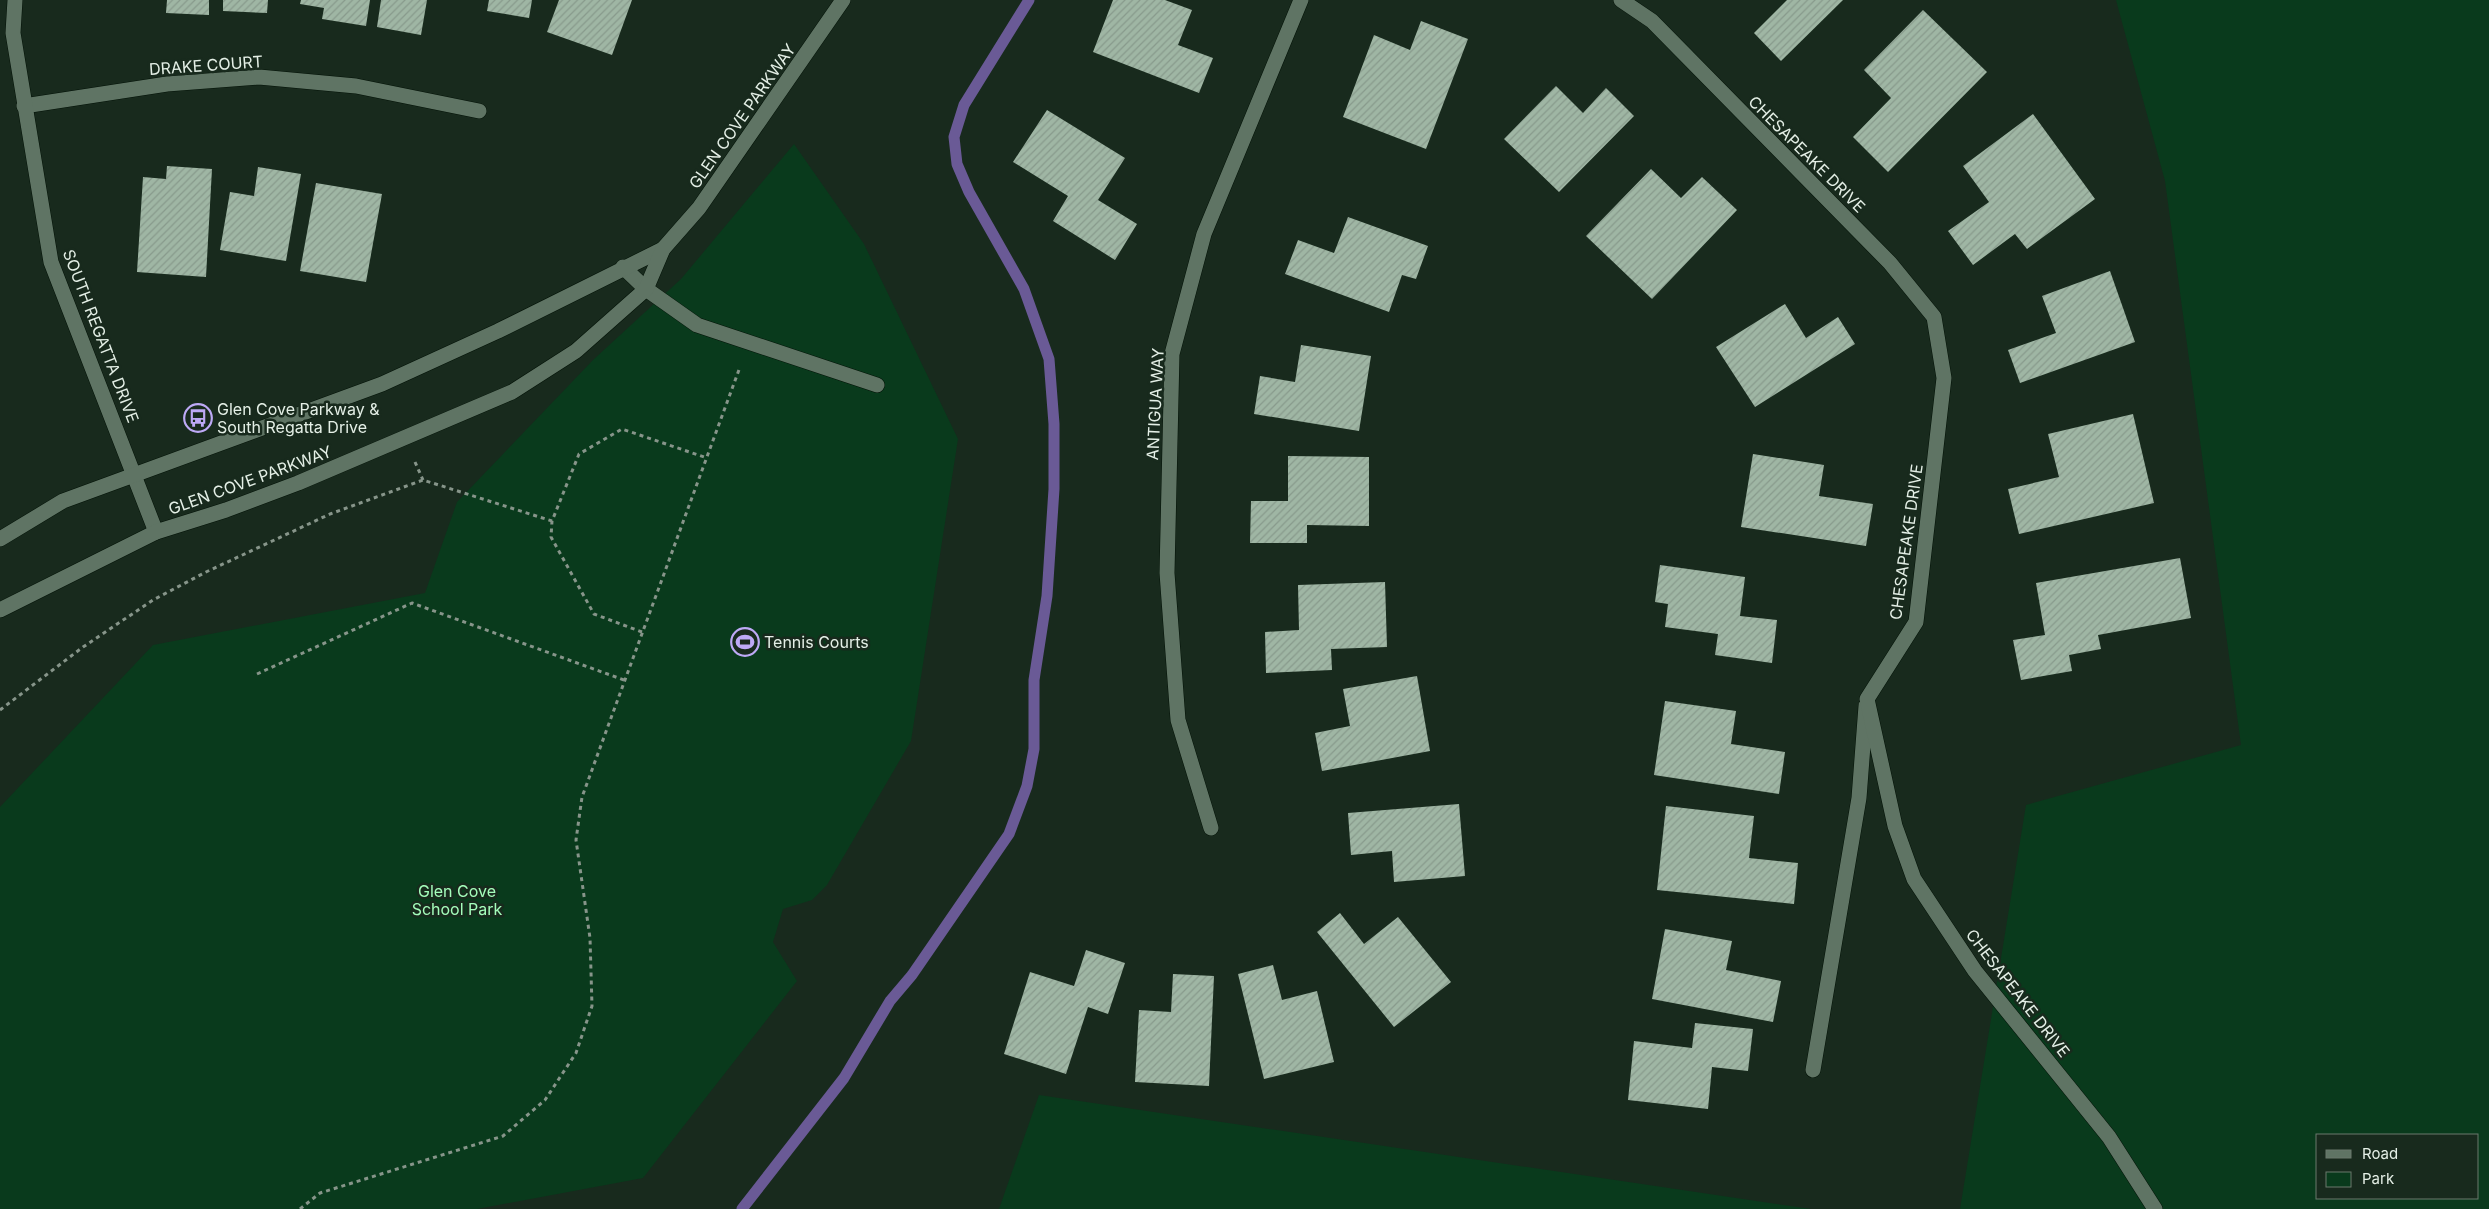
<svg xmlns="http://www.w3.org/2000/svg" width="2489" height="1209" font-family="Inter,sans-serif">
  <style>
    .green { fill: #093a1c; fill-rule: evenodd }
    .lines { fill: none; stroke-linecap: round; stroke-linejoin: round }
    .stream { stroke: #6a5a96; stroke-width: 11 }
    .building { fill: url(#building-hatch) }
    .lane-casing { stroke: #031207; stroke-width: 16 }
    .street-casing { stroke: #031207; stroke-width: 16 }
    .secondary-casing { stroke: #031207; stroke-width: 16 }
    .path { stroke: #87958a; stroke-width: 3; stroke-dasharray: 4 4; stroke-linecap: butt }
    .lane { stroke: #5f7464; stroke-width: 15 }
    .street { stroke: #5f7464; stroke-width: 15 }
    .secondary { stroke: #5f7464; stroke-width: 15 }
    .labels { text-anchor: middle; stroke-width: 5; stroke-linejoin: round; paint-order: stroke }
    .street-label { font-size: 16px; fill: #e4efe6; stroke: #182a1d }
    .poi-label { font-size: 16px; fill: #e4efe6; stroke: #182a1d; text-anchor: start }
    .park-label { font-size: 16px; fill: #a4fdbb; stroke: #182a1d }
  </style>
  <defs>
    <pattern id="building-hatch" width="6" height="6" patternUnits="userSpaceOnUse" patternTransform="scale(1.25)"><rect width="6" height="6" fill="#9fb6a4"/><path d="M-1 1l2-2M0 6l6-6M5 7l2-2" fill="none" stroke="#889a8c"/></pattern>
  </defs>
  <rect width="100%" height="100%" fill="#182a1d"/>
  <g class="green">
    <path d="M2116,0H2489V1209H1960L2026,805L2241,745L2165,181ZM2318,1135H2478V1198H2318Z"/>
    <path d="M794,144L864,244L958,439L911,741L827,885L812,900L783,909L773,942L797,981L643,1178L477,1209H0V807L153,645L425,593L457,502L593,360L681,279Z"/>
    <path d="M1039,1095L1811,1209H999Z"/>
  </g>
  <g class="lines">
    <path class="stream" d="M742,1209L844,1078L890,1001L912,975L1009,834L1027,786L1034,749V680L1047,596L1054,489V424L1049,359L1024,289L969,192L957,164L954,137L964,105L1029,0"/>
  </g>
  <g class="building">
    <path d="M167,0H209V15L166,13Z"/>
    <path d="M223,0H268L267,13L223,11Z"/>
    <path d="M301,0H370L366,26L322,19L324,8L300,4Z"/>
    <path d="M381,0H427L421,35L377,27Z"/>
    <path d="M489,0H532L529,18L487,11Z"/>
    <path d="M559,0H632L612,55L547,32Z"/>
    <path d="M1113,0H1165L1192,10L1178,45L1213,58L1199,93L1093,52Z"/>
    <path d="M1787,0H1843L1781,61L1754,33Z"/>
    <path d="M1923,10L1987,72L1888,172L1853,137L1891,98L1864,70Z"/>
    <path d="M1421,21L1468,39L1426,149L1343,117L1374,35L1410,50Z"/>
    <path d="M1556,86L1583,113L1606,88L1634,116L1559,192L1504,139Z"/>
    <path d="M1047,110L1125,158L1098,200L1137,224L1115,260L1053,221L1068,196L1013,162Z"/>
    <path d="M2033,114L2095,199L2027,249L2015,234L1973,265L1948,231L1989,202L1963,166Z"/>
    <path d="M167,166L212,169L206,277L137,272L143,177L166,179Z"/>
    <path d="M258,167L301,174L286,261L220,250L230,192L254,196Z"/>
    <path d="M1651,169L1681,198L1702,177L1737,210L1652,299L1586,236Z"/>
    <path d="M316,183L382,194L366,282L300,271Z"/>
    <path d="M1348,217L1428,246L1416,279L1402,275L1389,312L1285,274L1298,240L1334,253Z"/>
    <path d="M2110,271L2135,342L2020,383L2008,350L2056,333L2042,296Z"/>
    <path d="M1785,304L1806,338L1838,317L1855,344L1755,407L1716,347Z"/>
    <path d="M1301,345L1371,356L1359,431L1254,414L1260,376L1295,382Z"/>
    <path d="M2133,414L2154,503L2019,534L2008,489L2059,477L2048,434Z"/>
    <path d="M1753,454L1824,465L1819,496L1873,504L1866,546L1741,527Z"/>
    <path d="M1288,456L1369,457V526L1307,525V543H1250L1251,501H1288Z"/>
    <path d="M2180,558L2191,618L2098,635L2101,649L2069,655L2072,671L2021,680L2013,640L2045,635L2036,583Z"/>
    <path d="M1660,565L1745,577L1740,616L1777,620L1772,663L1715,655L1718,634L1665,627L1668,604L1655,602Z"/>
    <path d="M1385,582L1387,647L1331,649L1332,670L1266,673L1265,632L1299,630L1298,585Z"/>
    <path d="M1417,676L1430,751L1322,771L1315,733L1350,726L1343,689Z"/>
    <path d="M1665,701L1736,711L1731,744L1785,752L1779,794L1654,775Z"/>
    <path d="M1459,804L1465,876L1394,882L1392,851L1351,855L1348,813Z"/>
    <path d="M1666,806L1754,816L1749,858L1798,863L1794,904L1657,890Z"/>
    <path d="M1340,913L1364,944L1398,917L1451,982L1394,1027L1317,932Z"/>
    <path d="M1665,929L1732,941L1726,970L1781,981L1773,1022L1652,999Z"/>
    <path d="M1086,950L1125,963L1108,1014L1088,1007L1066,1074L1004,1054L1030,972L1074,986Z"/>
    <path d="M1273,965L1282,1000L1317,991L1334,1062L1264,1079L1238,974Z"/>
    <path d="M1173,974L1214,976L1209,1086L1135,1082L1139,1010L1171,1012Z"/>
    <path d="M1695,1023L1753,1029L1748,1071L1712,1067L1708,1109L1628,1100L1634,1041L1692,1048Z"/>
  </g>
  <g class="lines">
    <defs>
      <g id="lane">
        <path d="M623,267L646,289L697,325L877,385"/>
        <path d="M1813,1070L1859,798L1866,706"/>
      </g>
      <g id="street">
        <path d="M1621,0L1652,21L1890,263L1934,317L1944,378L1916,622L1867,699L1895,826L1914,879L1975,971L2109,1137L2155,1209"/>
        <path d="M24,106L167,84L259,77L356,86L479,111"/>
        <path d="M1211,828L1178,720L1167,573L1172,354L1204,234L1301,0"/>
      </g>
      <g id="secondary">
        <path d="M15,0L13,33L51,262L156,532"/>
        <path d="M0,539L63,501L382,384L498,331L663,249"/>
        <path d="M0,610L156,532L226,510L298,483L512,392L576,351L646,289L663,249L699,208L843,0"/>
      </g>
    </defs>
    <use href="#lane" class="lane-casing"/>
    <use href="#street" class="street-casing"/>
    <use href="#secondary" class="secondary-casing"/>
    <g class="path">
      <path d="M415,462L423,480"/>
      <path d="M642,632L594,614L551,537L552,521L579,454L622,429L707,458"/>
      <path d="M257,674L412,603L624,680"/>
      <path d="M0,710L83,647L153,600L206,572L330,514L423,480L552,521"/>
      <path d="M300,1209L320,1193L503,1136L545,1100L576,1053L592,1006L590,938L576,840L582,797L740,367"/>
    </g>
    <use href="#lane" class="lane"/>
    <use href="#street" class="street"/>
    <use href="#secondary" class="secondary"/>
  </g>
  <defs>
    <symbol id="bus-ring" viewBox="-11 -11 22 22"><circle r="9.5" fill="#182a1d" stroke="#bda9f5" stroke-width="1.5"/><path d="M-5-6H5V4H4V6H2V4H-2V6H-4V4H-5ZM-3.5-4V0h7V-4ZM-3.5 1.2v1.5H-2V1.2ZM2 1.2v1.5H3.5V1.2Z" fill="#bda9f5"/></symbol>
    <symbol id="stadium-ring" viewBox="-11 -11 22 22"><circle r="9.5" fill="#182a1d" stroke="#bda9f5" stroke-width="1.5"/><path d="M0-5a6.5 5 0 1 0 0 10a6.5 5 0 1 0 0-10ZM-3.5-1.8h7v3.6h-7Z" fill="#bda9f5"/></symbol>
  </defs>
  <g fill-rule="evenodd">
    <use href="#bus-ring" x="182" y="402" width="32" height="32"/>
    <use href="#stadium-ring" x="729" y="626" width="32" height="32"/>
  </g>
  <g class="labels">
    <g class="street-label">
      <text transform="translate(206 65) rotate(-4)" y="6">DRAKE COURT</text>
      <text transform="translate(742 116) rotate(-55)" y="6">GLEN COVE PARKWAY</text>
      <text transform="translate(1807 154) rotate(45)" y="6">CHESAPEAKE DRIVE</text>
      <text transform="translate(101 336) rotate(69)" y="6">SOUTH REGATTA DRIVE</text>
      <text transform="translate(1155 404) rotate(-87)" y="6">ANTIGUA WAY</text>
      <text transform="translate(250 480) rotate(-20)" y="6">GLEN COVE PARKWAY</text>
      <text transform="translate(1906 542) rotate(-82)" y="6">CHESAPEAKE DRIVE</text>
      <text transform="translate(2018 993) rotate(52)" y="6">CHESAPEAKE DRIVE</text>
    </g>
    <g class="poi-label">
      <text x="217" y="415">Glen Cove Parkway &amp;<tspan x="217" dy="18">South Regatta Drive</tspan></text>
      <text x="764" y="648">Tennis Courts</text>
    </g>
    <g class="park-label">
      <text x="457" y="897">Glen Cove<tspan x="457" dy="18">School Park</tspan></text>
    </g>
  </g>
  <rect x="2316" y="1134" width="162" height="65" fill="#182a1d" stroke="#6a796d"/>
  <rect x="2326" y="1150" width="25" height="8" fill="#5f7464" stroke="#6a796d"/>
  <text x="2362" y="1159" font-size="15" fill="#e4efe6">Road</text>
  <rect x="2326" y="1172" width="25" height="15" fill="#093a1c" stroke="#6a796d"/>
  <text x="2362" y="1184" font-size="15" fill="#e4efe6">Park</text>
</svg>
